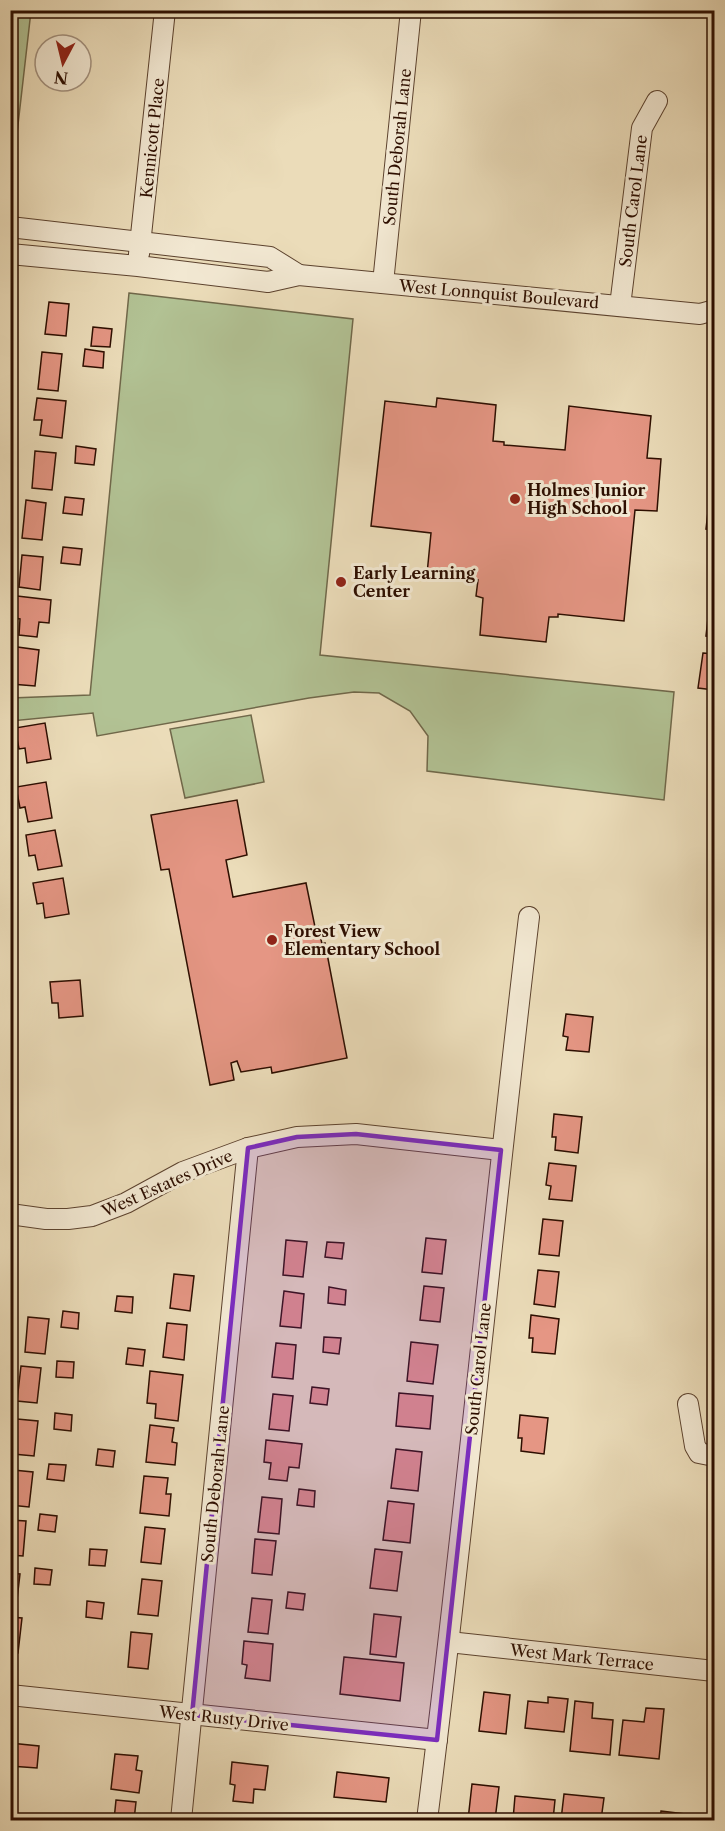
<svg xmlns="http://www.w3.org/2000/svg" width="725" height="1831" font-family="'Libre Caslon Text',serif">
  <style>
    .green { fill: #b2c294; stroke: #70684a; stroke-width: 1.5 }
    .building { fill: #e59684; stroke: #2d0e00; stroke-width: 1.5 }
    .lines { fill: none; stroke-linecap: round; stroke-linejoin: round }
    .street-casing { stroke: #5c422e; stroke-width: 22 }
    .street { stroke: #f2e8d2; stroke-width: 20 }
    .marked { fill: #7b2cbf; fill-opacity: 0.2; stroke: #7b2cbf; stroke-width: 4.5; stroke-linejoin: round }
    .poi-dot { fill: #8f2418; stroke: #f2e8d2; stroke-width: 2 }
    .labels { text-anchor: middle; stroke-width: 6; stroke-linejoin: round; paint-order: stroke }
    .street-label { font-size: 16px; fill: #2d0e00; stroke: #f2e8d2 }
    .poi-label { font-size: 16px; font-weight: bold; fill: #2d0e00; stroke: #f2e8d2; text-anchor: start }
  </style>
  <rect width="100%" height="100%" fill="#ebdcb9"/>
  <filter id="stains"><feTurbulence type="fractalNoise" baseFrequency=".00333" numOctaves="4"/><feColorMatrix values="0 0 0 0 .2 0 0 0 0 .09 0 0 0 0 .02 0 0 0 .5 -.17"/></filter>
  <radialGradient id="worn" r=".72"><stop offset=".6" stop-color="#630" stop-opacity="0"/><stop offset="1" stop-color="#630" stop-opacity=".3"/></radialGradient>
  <g class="green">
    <path d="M11,10L31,11L11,186L10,11Z"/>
    <path d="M129,293L353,319L320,655L674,692L664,800L427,771L428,736L410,711L379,693L354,692L309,698L97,736L93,713L11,721V698L90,695Z"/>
    <path d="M251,715L264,782L185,798L170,729Z"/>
  </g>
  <g class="building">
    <path d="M49,302L69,304L66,336L45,334Z"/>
    <path d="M93,327L112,329L110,347L91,346Z"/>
    <path d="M85,349L104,352L103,368L83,366Z"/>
    <path d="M42,352L62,354L58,391L38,389Z"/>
    <path d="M37,398L66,401L62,438L40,435L42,420H34Z"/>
    <path d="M437,398L496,405L493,441L504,442V445L565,450L569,406L651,416L647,458L661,459L657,511L635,510L624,621L558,614V617H549L546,642L480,635L483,598L476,596L478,580L427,574L431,533L371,526L385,401L436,407Z"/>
    <path d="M76,446L96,449L94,465L75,463Z"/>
    <path d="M35,451L56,453L52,490L32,488Z"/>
    <path d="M710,494L714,495V530L706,529Z"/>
    <path d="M65,497L84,499L82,515L63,513Z"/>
    <path d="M26,500L46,503L42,540L22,538Z"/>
    <path d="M63,547L82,549L80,565L61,563Z"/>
    <path d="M22,555L43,557L40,590L19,587Z"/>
    <path d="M17,596L51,600L49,623L39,622L37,637L19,635L20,619L14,618Z"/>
    <path d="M710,601H714V637L706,636Z"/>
    <path d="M10,646L39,650L35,686L11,684L13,670H10Z"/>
    <path d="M703,653L714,654V690L698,688Z"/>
    <path d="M45,723L51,759L27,763L25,748L19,749L15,728Z"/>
    <path d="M46,782L52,818L28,822L25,807L20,808L16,787Z"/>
    <path d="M237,800L247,855L226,860L233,897L306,883L315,927L318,926L322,944L325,943L347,1058L272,1073L271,1067L241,1072L237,1061L231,1063L234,1080L210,1085L169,869L161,870L151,815Z"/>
    <path d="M55,830L62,866L38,870L35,855L29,856L26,835Z"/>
    <path d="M63,878L69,914L45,918L43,903L37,904L33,883Z"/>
    <path d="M80,980L83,1016L59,1018L58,1003H52L50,982Z"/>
    <path d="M566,1014L593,1017L589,1052L566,1050L568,1037L563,1036Z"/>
    <path d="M554,1114L582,1117L578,1153L555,1150L556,1137H552Z"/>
    <path d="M549,1163L576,1166L572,1201L549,1199L551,1186L546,1185Z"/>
    <path d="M543,1219L563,1221L559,1256L539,1254Z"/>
    <path d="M426,1238L446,1240L442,1274L422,1272Z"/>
    <path d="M286,1240L307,1242L303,1277L283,1275Z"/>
    <path d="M327,1242L344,1243L342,1259L325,1257Z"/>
    <path d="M538,1270L559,1272L555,1307L534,1304Z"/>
    <path d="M174,1274L194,1276L190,1311L170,1308Z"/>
    <path d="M424,1286L444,1288L440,1322L420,1320Z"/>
    <path d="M329,1287L346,1290L345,1305L328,1303Z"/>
    <path d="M284,1291L304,1294L301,1328L280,1326Z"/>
    <path d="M117,1296L133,1297L132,1313L115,1311Z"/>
    <path d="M63,1311L79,1313L78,1329L61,1327Z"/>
    <path d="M531,1315L559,1319L555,1354L532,1352L533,1338H529Z"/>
    <path d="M28,1317L49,1319L45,1354L25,1352Z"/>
    <path d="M167,1323L187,1325L184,1360L163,1357Z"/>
    <path d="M324,1337L341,1338L339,1354L323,1352Z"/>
    <path d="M411,1342L438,1345L433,1384L407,1381Z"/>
    <path d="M276,1343L296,1345L293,1379L272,1377Z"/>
    <path d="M128,1348L145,1350L143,1366L126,1364Z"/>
    <path d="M57,1361L74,1362L73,1378L56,1377Z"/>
    <path d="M21,1366L41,1368L37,1403L17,1401Z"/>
    <path d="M150,1371L183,1375L178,1421L155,1418L156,1404L147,1403Z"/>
    <path d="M312,1387L329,1389L327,1405L310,1403Z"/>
    <path d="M399,1393L433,1396L430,1429L396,1426Z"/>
    <path d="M273,1394L293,1396L289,1431L269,1429Z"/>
    <path d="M55,1413L72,1415L71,1431L54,1429Z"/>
    <path d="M520,1415L548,1418L544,1454L521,1451L522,1438H518Z"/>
    <path d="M17,1419L38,1421L34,1456L13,1454Z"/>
    <path d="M150,1425L174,1428L172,1442L177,1443L175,1465L146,1462Z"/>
    <path d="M266,1440L302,1444L299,1468L289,1467L287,1481L269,1479L271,1463L264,1462Z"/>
    <path d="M98,1449L115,1451L113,1467L96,1465Z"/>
    <path d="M396,1449L422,1452L418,1491L391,1488Z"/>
    <path d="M49,1464L66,1465L64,1481L47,1479Z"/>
    <path d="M13,1470L33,1472L29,1507L10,1505Z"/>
    <path d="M144,1476L168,1478L166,1494H171L169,1516L140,1513Z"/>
    <path d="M299,1489L315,1491L314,1507L297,1505Z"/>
    <path d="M262,1497L282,1499L279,1534L258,1532Z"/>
    <path d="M388,1501L414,1504L410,1543L383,1540Z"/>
    <path d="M40,1514L57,1516L55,1532L38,1530Z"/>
    <path d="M10,1520L26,1521L23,1556L10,1555Z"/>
    <path d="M145,1527L165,1529L161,1564L141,1562Z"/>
    <path d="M255,1539L276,1541L272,1575L252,1573Z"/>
    <path d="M90,1549L107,1550L105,1566L89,1565Z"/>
    <path d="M375,1549L402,1552L397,1591L370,1588Z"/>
    <path d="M35,1568L52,1570L50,1585L34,1584Z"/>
    <path d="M10,1573L20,1574L16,1608H10Z"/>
    <path d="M142,1579L162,1581L158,1616L138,1614Z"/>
    <path d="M288,1592L305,1594L303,1610L286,1608Z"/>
    <path d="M252,1598L272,1600L268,1634L248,1632Z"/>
    <path d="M87,1601L104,1603L102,1619L86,1617Z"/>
    <path d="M374,1614L401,1617L396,1657L370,1654Z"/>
    <path d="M10,1617L22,1618L18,1653L10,1652Z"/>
    <path d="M131,1632L152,1634L148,1669L128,1667Z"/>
    <path d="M244,1641L273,1644L270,1681L245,1678L247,1665L242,1664Z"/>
    <path d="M344,1657L404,1663L400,1701L340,1694Z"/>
    <path d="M484,1692L510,1695L506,1734L479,1731Z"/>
    <path d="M548,1697L568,1699L564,1732L525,1728L528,1701L548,1703Z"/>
    <path d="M575,1701L593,1703L592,1718L613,1720L610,1755L570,1751Z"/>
    <path d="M646,1708L664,1709L659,1759L619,1755L623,1720L644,1722Z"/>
    <path d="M10,1743L39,1746L37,1768L10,1766Z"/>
    <path d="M115,1754L138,1756L136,1770L142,1771L139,1793L111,1789Z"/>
    <path d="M232,1762L268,1766L265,1790L254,1789L253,1803L233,1801L235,1785L230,1784Z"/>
    <path d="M337,1772L389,1778L386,1802L334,1797Z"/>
    <path d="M472,1784L499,1787L495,1820H468Z"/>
    <path d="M564,1794L604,1798L601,1820H561Z"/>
    <path d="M515,1796L555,1800L553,1820H513Z"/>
    <path d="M116,1800L136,1802L134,1820H114Z"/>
    <path d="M661,1811L701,1816L700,1820H660Z"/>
    <path d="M269,1815L288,1817V1820H268Z"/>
    <path d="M366,1816L385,1818L384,1820H344L345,1817L365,1820Z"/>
  </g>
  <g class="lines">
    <defs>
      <g id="street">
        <path d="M10,227L270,257L299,275"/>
        <path d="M10,254L138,266L268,282L299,275L700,314L714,310"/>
        <path d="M139,254L165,10"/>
        <path d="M383,283L411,10"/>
        <path d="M620,306L642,128L657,101"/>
        <path d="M10,1214L46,1219H68L92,1216L126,1203L183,1172L248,1148L297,1137L356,1134L501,1150"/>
        <path d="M688,1404L695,1446L699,1453L714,1456"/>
        <path d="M449,1642L714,1671"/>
        <path d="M10,1695L437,1740"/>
        <path d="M181,1820L248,1148"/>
        <path d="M427,1820C465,1520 493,1218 529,917"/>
      </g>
    </defs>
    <use href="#street" class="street-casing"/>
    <use href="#street" class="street"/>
  </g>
  <path class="marked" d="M356,1134L501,1150L437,1740L192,1715L248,1148L297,1137Z"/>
  <g class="poi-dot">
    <circle cx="515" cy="499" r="6"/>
    <circle cx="341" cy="582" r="6"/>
    <circle cx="272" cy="940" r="6"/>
  </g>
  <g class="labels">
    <g class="street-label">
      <text transform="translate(152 138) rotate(-84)" y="6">Kennicott Place</text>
      <text transform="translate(397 147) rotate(-84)" y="6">South Deborah Lane</text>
      <text transform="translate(633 201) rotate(-83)" y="6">South Carol Lane</text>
      <text transform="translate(499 294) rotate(5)" y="6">West Lonnquist Boulevard</text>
      <text transform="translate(167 1183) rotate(-24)" y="6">West Estates Drive</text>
      <text transform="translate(478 1369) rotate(-84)" y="6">South Carol Lane</text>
      <text transform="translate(215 1484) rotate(-84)" y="6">South Deborah Lane</text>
      <text transform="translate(582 1657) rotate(6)" y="6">West Mark Terrace</text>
      <text transform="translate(224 1718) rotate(6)" y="6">West Rusty Drive</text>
    </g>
    <g class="poi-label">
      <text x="527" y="496">Holmes Junior<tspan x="527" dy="18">High School</tspan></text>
      <text x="353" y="579">Early Learning<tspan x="353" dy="18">Center</tspan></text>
      <text x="284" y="937">Forest View<tspan x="284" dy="18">Elementary School</tspan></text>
    </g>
  </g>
  <rect width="725" height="1831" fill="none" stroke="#ebdcb9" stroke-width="36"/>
  <rect x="12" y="12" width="701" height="1807" fill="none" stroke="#2d0e00" stroke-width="3"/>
  <rect x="18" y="18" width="689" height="1795" fill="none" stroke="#2d0e00" stroke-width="1.5"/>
  <g transform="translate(63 63) rotate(187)"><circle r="28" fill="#f2e8d2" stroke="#a3917e" stroke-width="1.5"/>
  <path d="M0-4.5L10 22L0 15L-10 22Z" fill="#8f2418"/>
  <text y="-9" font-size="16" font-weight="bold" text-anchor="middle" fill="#2d0e00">N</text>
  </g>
  <rect width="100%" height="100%" filter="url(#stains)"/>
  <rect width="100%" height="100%" fill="url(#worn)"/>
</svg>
